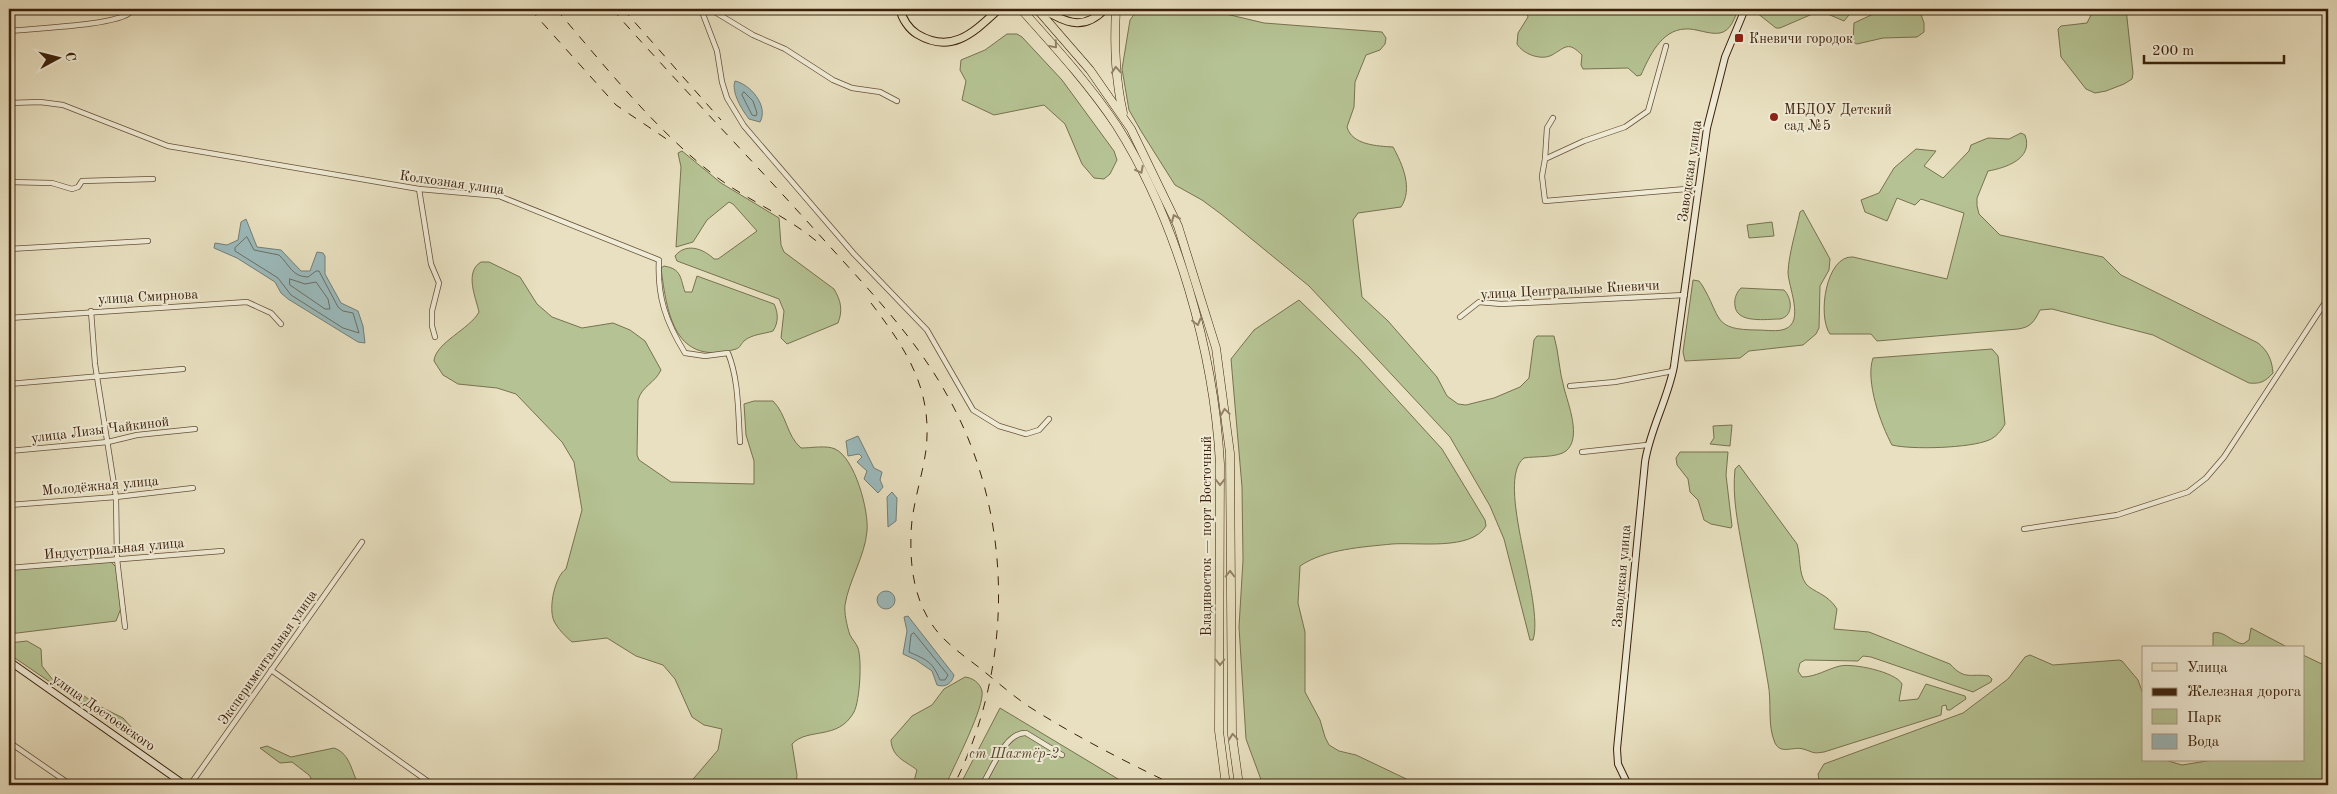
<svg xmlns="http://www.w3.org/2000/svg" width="2337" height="794" font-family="'Old Standard TT',serif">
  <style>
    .green { fill: #b5c293; stroke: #78724f }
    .water { fill: #9bbabc; stroke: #757d75 }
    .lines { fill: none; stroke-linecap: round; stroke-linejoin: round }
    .shore { stroke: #6b6e64; stroke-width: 1 }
    .street-casing { stroke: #665138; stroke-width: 6 }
    .secondary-casing { stroke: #3b210b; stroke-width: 8 }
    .primary-casing { stroke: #3b210b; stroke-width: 9 }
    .highway-casing { stroke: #3b210b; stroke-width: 9 }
    .street { stroke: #f0ebd6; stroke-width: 4.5 }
    .secondary { stroke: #f0ebd6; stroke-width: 6 }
    .primary { stroke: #e8e0c0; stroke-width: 7 }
    .highway { stroke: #e8e0c0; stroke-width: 8 }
    .rail { stroke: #3b210b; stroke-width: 1; stroke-dasharray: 9 9; stroke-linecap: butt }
    .oneway { stroke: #928066 }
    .poi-dot { fill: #8f2418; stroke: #f0ebd6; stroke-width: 2 }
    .labels { text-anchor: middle; stroke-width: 4; stroke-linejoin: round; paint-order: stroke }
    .poi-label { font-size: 14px; fill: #3b210b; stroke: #f0ebd6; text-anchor: start }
    .street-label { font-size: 14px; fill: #3b210b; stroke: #f0ebd6 }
    .park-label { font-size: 14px; font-style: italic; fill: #5a492d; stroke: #f0ebd6 }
  </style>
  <rect width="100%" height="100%" fill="#e8e0c0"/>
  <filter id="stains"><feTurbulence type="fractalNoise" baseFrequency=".004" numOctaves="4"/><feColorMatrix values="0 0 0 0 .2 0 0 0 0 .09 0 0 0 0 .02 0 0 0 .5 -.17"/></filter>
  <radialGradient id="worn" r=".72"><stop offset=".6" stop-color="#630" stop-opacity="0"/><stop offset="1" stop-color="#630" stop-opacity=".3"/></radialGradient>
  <g class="green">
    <path d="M1138,9H1205L1264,23L1382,32L1386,38L1385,44L1380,50L1366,55L1355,82L1354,107L1347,127C1352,145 1377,146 1393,147C1403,165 1413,189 1401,207L1358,213L1353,220L1362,297L1388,321L1437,377L1447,396L1458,404L1466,405L1494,398L1520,387L1529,378L1534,340L1537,336H1554C1559,353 1559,371 1564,388C1568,404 1582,438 1566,451C1557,458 1535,456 1524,458C1494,481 1545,602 1533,640H1530L1504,539L1490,506L1450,437L1309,286L1221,214L1202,200L1175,185L1141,131L1129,110L1122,69L1130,20Z"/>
    <path d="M1526,9H1738C1735,17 1731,31 1720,33C1709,35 1696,28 1685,29C1661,30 1649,57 1641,75L1637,76L1628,68L1583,69L1581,65L1582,55C1568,41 1566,47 1552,55C1541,61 1523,54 1517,44L1518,33L1528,17Z"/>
    <path d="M1752,9H1849V15L1844,21L1823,12H1817L1780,28H1776Z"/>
    <path d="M1884,9H1919L1924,23V32L1917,37L1883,38L1857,44L1853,42L1854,23Z"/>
    <path d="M2094,9H2126L2133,73L2132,79L2124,84L2106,91L2095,93L2086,89L2061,57L2058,29L2061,26L2087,23Z"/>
    <path d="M1007,34H1017L1022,37L1062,80L1114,151L1117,160L1110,174L1104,179L1094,178L1082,164L1065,124L1044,105L994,115L962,100L966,81L960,70L961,60L985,50Z"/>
    <path d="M2021,133L2025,135C2034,159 2005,168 1988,171L1977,198V206L1979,214L2000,235L2103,257L2121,275L2258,343C2268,351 2272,360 2273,373C2265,382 2260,384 2249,383L2153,335L2052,309L2040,310C2034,322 2031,327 2018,329L1877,341L1871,334H1830C1817,316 1826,255 1853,257L1947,279L1964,213L1921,199L1915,205L1897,198L1887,221L1865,212L1861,200L1879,193L1894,168L1916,149L1936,151L1924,166L1943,178L1969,151L1971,145L1988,138L2009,139Z"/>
    <path d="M682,151L721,183L779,218L781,245L784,252L834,289C841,301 843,310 838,323L787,344L781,338L784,311L779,299L677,261L675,256C686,242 704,249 714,259H718L757,231L733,204L729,202L707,220L693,242L676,247L681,167L678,153Z"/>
    <path d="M1803,210L1830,259L1829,270L1820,286L1819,328L1816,334L1803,345L1749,351L1740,358L1685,361L1683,352L1693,280L1699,281L1702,285C1722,318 1712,330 1758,330C1766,330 1778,332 1785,329C1805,322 1788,286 1788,272C1789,253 1796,231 1800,212Z"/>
    <path d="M1772,222L1774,236L1749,238L1747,225Z"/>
    <path d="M481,262H489L520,277L537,304L552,317L582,328L613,323L630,330L645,341L661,370C655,383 642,386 638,400L637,455L639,460L671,482L754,484V461L746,435L744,404L754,401H773C787,415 786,435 801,448C811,448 827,445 835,449C855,458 869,511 867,531C865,556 849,580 845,605C844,612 847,627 850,635C852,639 856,643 858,648C862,660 860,700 854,712C838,741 808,727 792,744L797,775L796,785H688L718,750L722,729L704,725L692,717L675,679L663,665L636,656L607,638L572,642C565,636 558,629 554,621C548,608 555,576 566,569L582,510L574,462L562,442L516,394L497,388L458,384L443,375L434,361C435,343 470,329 479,312C476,298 464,272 481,262Z"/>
    <path d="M664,266C682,269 680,278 685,292H692L697,276L774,304C778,312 779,322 773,331C764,334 752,334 744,341C740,345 741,347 736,349C675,367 667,315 661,268Z"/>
    <path d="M1741,288L1784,290C1792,298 1794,316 1780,319C1767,319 1737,324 1735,306C1734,299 1736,293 1741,288Z"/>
    <path d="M1299,300L1359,358L1442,449L1485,520L1486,526C1471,551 1418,542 1392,544C1363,547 1325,549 1300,566L1298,603L1305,632V692L1320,720L1325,737L1329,745L1339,751L1356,755L1419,785H1263L1246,739L1239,627L1243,560L1242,487L1231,359L1254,330Z"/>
    <path d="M1992,349L1998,356L2005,424C2001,431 1996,437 1989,440C1971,448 1912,450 1892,445C1881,425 1865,381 1873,358Z"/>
    <path d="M1713,426L1732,425L1730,446L1710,444L1714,438Z"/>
    <path d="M1680,452H1728L1726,475L1732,526L1731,528L1711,524L1704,520L1698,500L1690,492L1688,479L1677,465L1676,458Z"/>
    <path d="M1739,465L1797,544C1801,557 1798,573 1806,584C1813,592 1828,594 1837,609L1834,629L1869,632L1950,664C1965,681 1971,673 1989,676L1992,679L1991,682L1973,692L1871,657L1863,656L1858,661L1805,660L1800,663L1798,671L1802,677C1816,677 1827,669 1840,666C1853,663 1896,672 1902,684L1899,701L1918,699L1926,684L1965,696L1966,699L1950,710H1947L1946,705L1942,706L1941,715L1824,752C1811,754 1814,752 1803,749C1793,746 1781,755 1775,743C1767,725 1772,702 1768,683C1761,639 1751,596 1743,552C1738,524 1732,497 1735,469Z"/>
    <path d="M110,561L117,568L121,608L116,621L9,634V570Z"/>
    <path d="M2251,628L2289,648H2213V633C2224,630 2231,642 2243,644L2249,640Z"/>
    <path d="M27,641L41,649L42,666L53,680L70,686L97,705L123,718L132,728V735L129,736L9,654V643Z"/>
    <path d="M2030,655L2053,665L2119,660L2122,661L2138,680L2143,694V760H2165L2182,765L2213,760H2303V655L2328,667V785H1820L1818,774L1824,764L1963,713L2008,679L2025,657Z"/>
    <path d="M965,677C973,678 980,683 982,691C985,706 955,764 948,780L945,785H913L917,770C906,761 892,758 891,740L912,716L932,705L944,689Z"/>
    <path d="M1000,708L1128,785H960Z"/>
    <path d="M267,746L291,757L334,748C351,754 351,772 359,785H307L311,778L309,775L292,762L280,763L260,748Z"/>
  </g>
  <g class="water">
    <path d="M735,81C750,84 769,106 760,122L749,119C742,110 731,92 735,81Z"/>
    <path d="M246,219L257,247L281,250L301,271H310L317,252L323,253L325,256V274L341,303L358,311L363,326L365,343L358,342L288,299L281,293L275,282L237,258L214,248L215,243L227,245L238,240L241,222Z"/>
    <path d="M858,436L874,468L882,472L880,480L883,487L878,493L864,479L867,471L857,462L862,457L859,454L848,456L846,441Z"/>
    <path d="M892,492L897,498L896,521L888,527L887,497Z"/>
    <circle cx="886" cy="600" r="9"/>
    <path d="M908,616L954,675C952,683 946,688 937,685L932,671L916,660L903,654L907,631L904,617Z"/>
  </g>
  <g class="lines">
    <g class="shore">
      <path d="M744,92L753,101L757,113L756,116L752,115L742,95Z"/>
      <path d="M247,237L254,250L279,255C289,264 292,277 308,277L316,271H319L338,307L343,311L353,313L359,333L343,328L291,295L278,278L235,251V248Z"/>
      <path d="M290,279L305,284L316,282L328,299L330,309H325L290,285Z"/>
      <path d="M914,633L948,675L945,680H940C932,661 927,660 909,652L911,635Z"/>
    </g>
    <defs>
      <g id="street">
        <path d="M701,9L717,51L722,82L727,98L744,126L854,254L927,330L973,410L999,426L1026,434L1039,430L1049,419"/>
        <path d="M710,9L753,35L785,49L833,80L852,88L880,92L897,101"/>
        <path d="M9,31C34,28 115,26 131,12"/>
        <path d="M1666,46L1648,111L1625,127L1584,141L1545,159L1542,176L1545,201L1698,188"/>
        <path d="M9,103L40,102L63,105L168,146L419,189L499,196L659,260C657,297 666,322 685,353L705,356L728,353C739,380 738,413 740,442"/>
        <path d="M1545,159L1547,128L1553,118"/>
        <path d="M9,182L52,183L72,189L78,187L82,181L153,179"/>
        <path d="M419,189L431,264L439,283L432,311V326L435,337"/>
        <path d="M9,249L148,241"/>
        <path d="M91,311L95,364L116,497L117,559L125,627"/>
        <path d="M1460,317L1479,302L1501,304L1685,295"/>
        <path d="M9,318L247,302L271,313L281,324"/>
        <path d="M9,384L183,369"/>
        <path d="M1570,386L1615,382L1673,371"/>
        <path d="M9,451L108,442L137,435L195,429"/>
        <path d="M1582,452L1647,445"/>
        <path d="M9,505L116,497L193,488"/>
        <path d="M2024,529L2117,515L2188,492L2206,478L2224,457L2328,298"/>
        <path d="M9,568L222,551"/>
        <path d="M271,670L433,785"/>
        <path d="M9,742L71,785"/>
        <path d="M190,785L362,542"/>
        <path d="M982,785C992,770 1005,732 1026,733L1062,755"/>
      </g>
      <g id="secondary">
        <path d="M9,661L185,785"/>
        <path d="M1628,785L1618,764L1617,749L1645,462C1650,429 1668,399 1674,366L1707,128L1725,57L1745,9"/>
      </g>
      <g id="primary">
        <path d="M900,9C902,19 909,29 917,34C952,55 974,32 999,9"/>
        <path d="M1042,9C1066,22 1083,32 1105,9"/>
      </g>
      <g id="highway">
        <path d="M899,9L900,11"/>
        <path d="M1021,9C1055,47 1089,84 1117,126C1177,221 1214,352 1220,464L1219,731L1226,785"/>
        <path d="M1037,9L1090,70L1131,129L1178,226L1216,348L1230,453L1232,735L1239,785"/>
        <path d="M1116,9C1114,45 1115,78 1123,113"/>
      </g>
    </defs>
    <use href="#street" class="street-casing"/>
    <use href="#secondary" class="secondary-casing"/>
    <use href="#primary" class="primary-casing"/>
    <use href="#highway" class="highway-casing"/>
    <use href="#street" class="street"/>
    <use href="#secondary" class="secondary"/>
    <use href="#primary" class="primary"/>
    <use href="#highway" class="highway"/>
    <g class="rail">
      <path d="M530,9L616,105L668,140"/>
      <path d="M556,9C604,65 652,126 710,172C745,200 787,215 821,245"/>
      <path d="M612,9C681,87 754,162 824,240C868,289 915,337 947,395C1014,513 1015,664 954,785"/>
      <path d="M623,9L721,120"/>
      <path d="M871,303C906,349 933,389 926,450C922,479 911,508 911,536C910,566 914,597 931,623C944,643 962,654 981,669C996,681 1012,695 1028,706C1075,736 1124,761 1174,785"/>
    </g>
  </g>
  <defs><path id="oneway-chevron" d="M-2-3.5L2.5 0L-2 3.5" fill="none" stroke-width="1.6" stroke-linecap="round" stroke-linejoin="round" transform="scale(1.25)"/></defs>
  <g class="oneway">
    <use href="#oneway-chevron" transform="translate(1054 45) rotate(49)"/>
    <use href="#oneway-chevron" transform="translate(1116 70) rotate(-94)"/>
    <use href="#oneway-chevron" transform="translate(1140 170) rotate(63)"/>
    <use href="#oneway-chevron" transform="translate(1175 218) rotate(-113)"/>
    <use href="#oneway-chevron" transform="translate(1197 322) rotate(75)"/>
    <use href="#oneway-chevron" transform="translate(1225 412) rotate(-98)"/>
    <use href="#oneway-chevron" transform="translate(1220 482) rotate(90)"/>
    <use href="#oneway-chevron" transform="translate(1230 574) rotate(-90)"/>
    <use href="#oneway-chevron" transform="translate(1220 662) rotate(90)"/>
    <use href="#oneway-chevron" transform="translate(1233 737) rotate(-95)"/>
  </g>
  <g class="poi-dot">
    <rect x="1734" y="33" width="10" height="10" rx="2.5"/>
    <circle cx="1774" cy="117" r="5"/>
  </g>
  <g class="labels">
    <g class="poi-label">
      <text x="1749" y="43">Кневичи городок</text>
      <text x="1784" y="114">МБДОУ Детский<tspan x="1784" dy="16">сад №5</tspan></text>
    </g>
    <g class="street-label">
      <text transform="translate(1689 171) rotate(-82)" y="5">Заводская улица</text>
      <text transform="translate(452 182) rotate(8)" y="5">Колхозная улица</text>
      <text transform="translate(1570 289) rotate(-3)" y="5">улица Центральные Кневичи</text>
      <text transform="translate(148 296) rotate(-3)" y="5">улица Смирнова</text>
      <text transform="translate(100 429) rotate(-7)" y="5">улица Лизы Чайкиной</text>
      <text transform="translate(100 485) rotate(-5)" y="5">Молодёжная улица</text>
      <text transform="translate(1206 536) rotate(-90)" y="5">Владивосток — порт Восточный</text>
      <text transform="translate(114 548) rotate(-5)" y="5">Индустриальная улица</text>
      <text transform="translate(1621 576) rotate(-85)" y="5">Заводская улица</text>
      <text transform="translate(267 657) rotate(-55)" y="5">Экспериментальная улица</text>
      <text transform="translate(104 712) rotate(35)" y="5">улица Достоевского</text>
    </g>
    <g class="park-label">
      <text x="1014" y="758">ст Шахтёр-2</text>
    </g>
  </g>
  <rect width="2337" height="794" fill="none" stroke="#e8e0c0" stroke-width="30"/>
  <rect x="10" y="10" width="2317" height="774" fill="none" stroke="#3b210b" stroke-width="2.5"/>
  <rect x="15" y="15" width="2307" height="764" fill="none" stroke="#3b210b"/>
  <rect x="2142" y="646" width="162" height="115" fill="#f0ebd6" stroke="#a89a85"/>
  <rect x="2152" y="663" width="25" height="8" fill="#e8e0c0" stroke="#a89a85"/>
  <text x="2187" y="672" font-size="15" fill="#3b210b">Улица</text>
  <rect x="2152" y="688" width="25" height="8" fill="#3b210b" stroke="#a89a85"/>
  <text x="2187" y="696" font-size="15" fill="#3b210b">Железная дорога</text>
  <rect x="2152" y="709" width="25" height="15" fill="#b5c293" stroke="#a89a85"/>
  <text x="2187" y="722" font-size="15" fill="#3b210b">Парк</text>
  <rect x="2152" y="734" width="25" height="15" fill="#9bbabc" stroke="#a89a85"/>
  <text x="2187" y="746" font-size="15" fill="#3b210b">Вода</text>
  <g transform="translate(58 58) rotate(83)" stroke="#f0ebd6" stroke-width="4" paint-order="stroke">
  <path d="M0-4L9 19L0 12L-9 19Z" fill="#3b210b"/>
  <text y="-8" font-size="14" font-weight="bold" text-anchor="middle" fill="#3b210b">С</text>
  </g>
  <path d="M2144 55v8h140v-8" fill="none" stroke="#3b210b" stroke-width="2.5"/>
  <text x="2152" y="55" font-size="15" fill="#3b210b" stroke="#f0ebd6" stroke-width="4" paint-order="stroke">200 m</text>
  <rect width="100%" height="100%" filter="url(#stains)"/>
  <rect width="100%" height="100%" fill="url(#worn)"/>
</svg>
